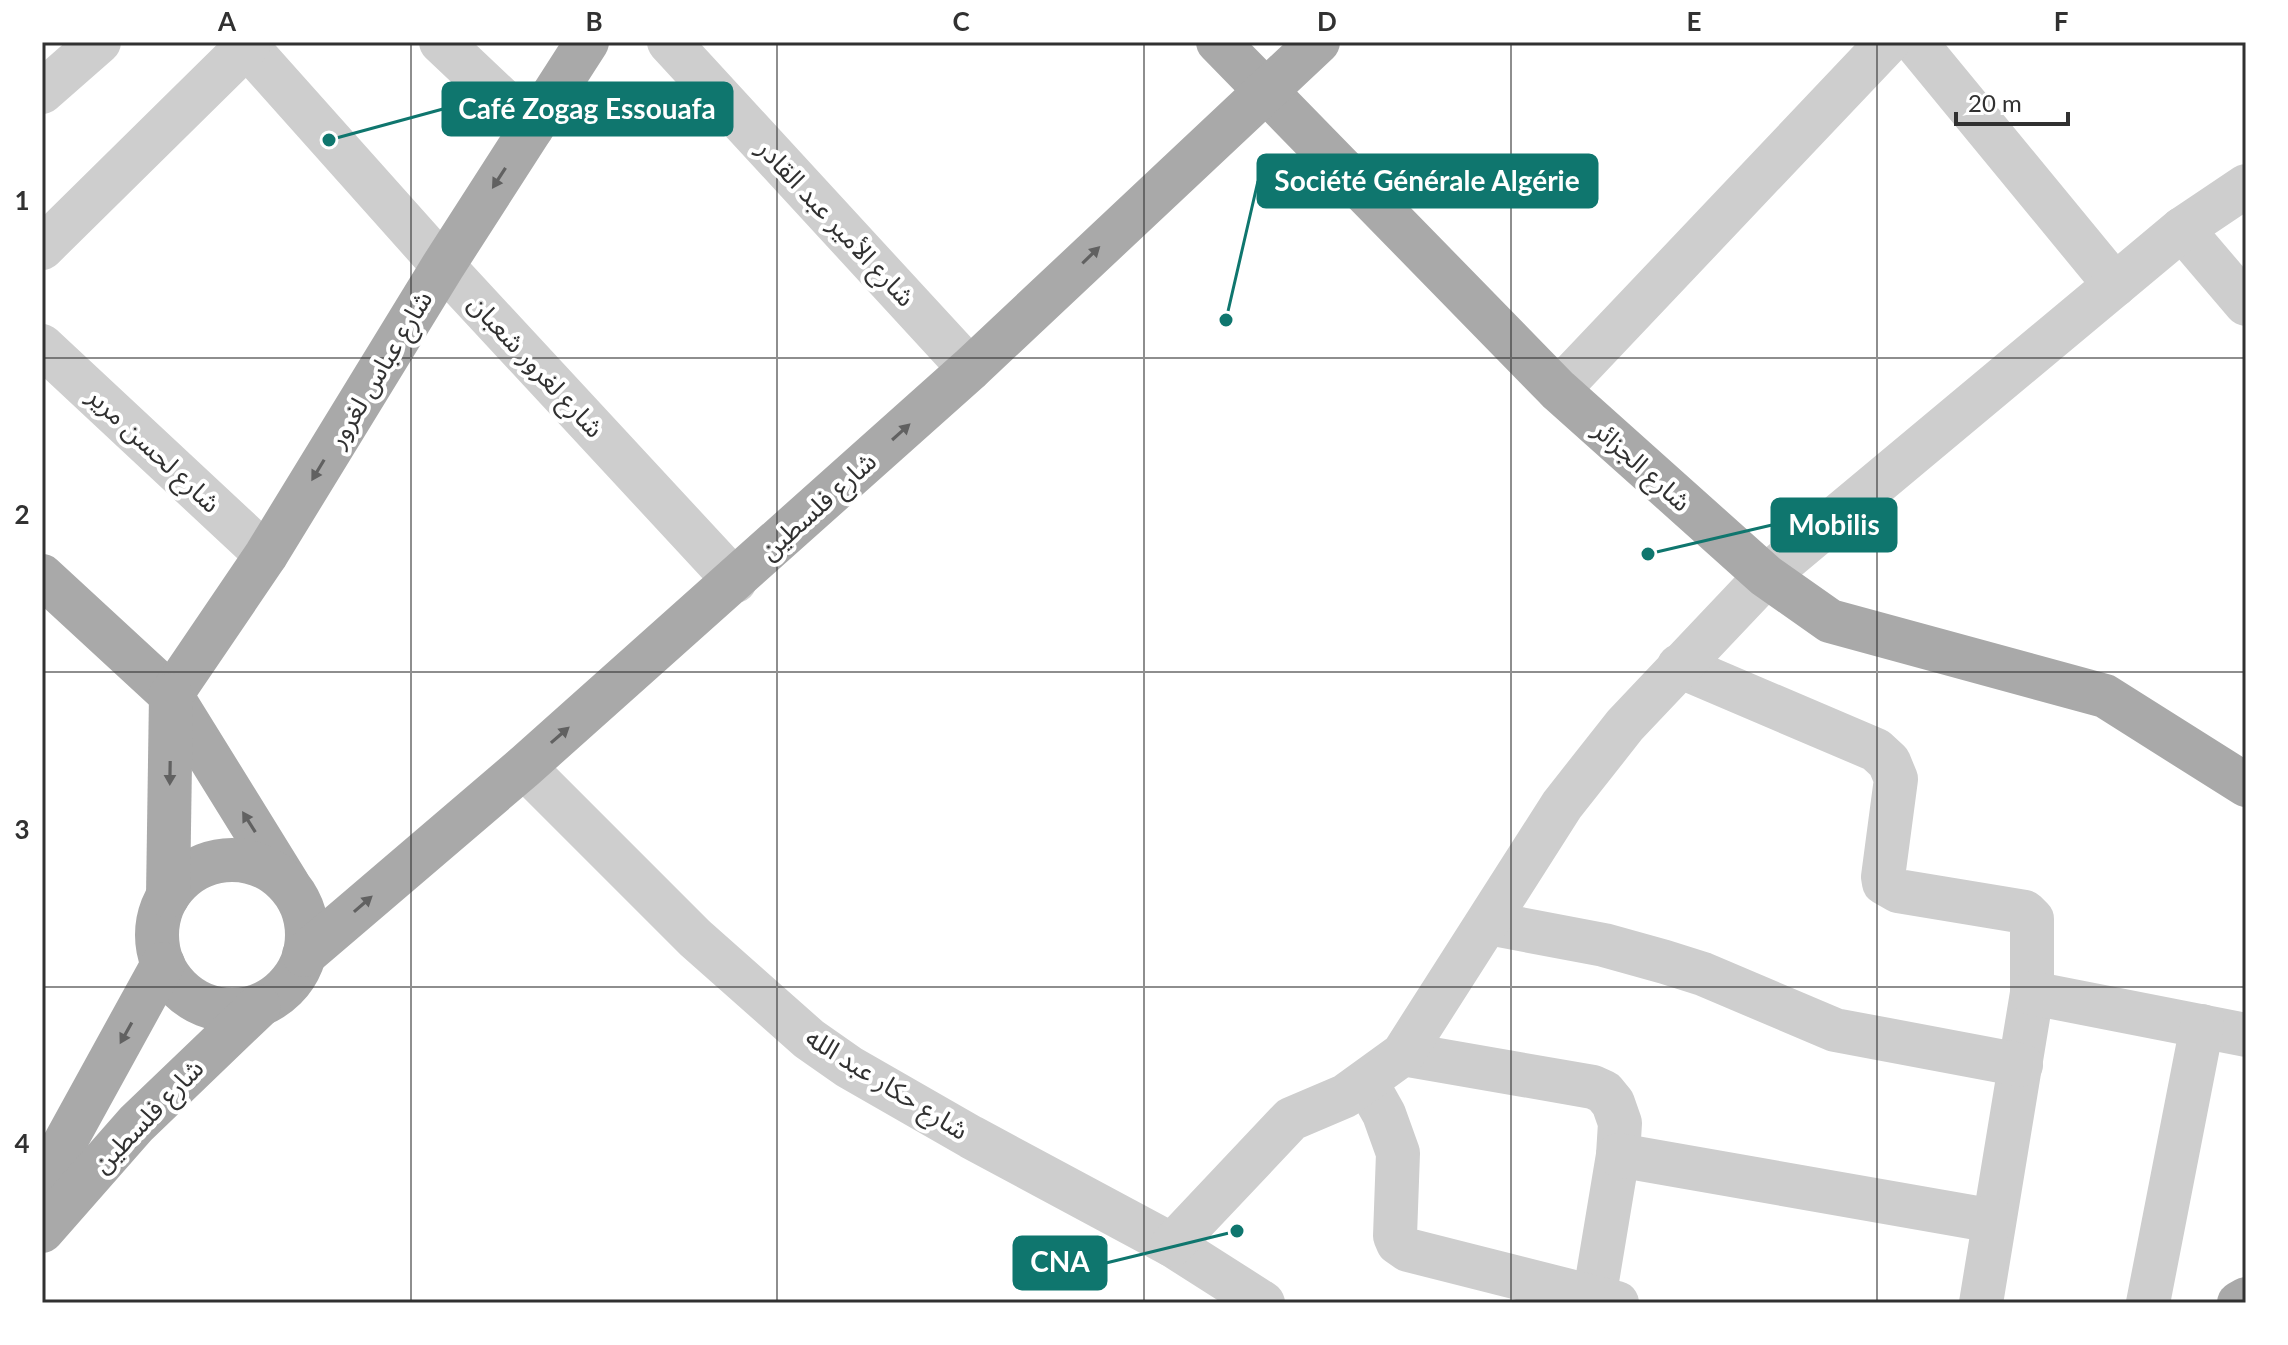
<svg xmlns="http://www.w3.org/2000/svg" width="2288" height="1345" font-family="Lato,'Noto Sans Arabic',sans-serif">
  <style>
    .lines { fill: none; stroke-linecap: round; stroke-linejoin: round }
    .minor { stroke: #cecece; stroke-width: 44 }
    .major { stroke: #a9a9a9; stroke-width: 44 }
    .oneway { fill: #616161 }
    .grid { fill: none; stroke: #313131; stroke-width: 2; stroke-opacity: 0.55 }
    .labels { text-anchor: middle; stroke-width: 8; stroke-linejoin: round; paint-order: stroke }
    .street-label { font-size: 26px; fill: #313131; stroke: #fff }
    .leader { fill: none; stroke: #0f766e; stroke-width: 3 }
    .callout-dot { fill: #0f766e; stroke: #fff; stroke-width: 3 }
    .callout { fill: #0f766e; stroke: #0f766e; stroke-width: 3 }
    .callout-label { font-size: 28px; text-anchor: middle; font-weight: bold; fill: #fff }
    .neatline { fill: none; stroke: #313131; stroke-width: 3 }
    .grid-label { font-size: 26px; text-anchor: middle; font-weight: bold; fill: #313131 }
  </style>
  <rect width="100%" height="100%" fill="#fff"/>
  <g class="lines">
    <g class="minor">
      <path d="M243,42L443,266L735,581"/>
      <path d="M441,42L532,128"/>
      <path d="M669,42L970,369"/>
      <path d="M1915,42L2115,285"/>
      <path d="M42,92L99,42"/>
      <path d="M2182,229L2246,304"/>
      <path d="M42,248L248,45"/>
      <path d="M42,346L266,555"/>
      <path d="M1558,390L1888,42"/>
      <path d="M1679,666L1876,750L1889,762L1896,779L1883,877L1884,883L1898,891L2025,912L2032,919V993L1981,1303"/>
      <path d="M524,767L695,938L809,1039L849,1067L971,1137L1172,1245L1263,1303"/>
      <path d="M1488,923L1604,945L1665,962L1703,974L1835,1030L2021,1065"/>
      <path d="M2032,993L2246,1035"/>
      <path d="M1403,1054L1593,1087L1604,1092L1613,1103L1620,1123L1618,1155L1594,1299"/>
      <path d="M1366,1082L1384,1114L1398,1153L1395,1236L1398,1243L1408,1250L1617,1303"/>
      <path d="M1618,1155L1994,1221"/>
      <path d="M1172,1245L1291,1119L1345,1096L1403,1054L1562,805L1625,725L1766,576L2182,229L2246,186"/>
      <path d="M2148,1303L2202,1026"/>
    </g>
    <g class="major">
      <path d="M1218,42L1558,390L1766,576L1830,621L2105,696L2246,785"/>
      <path d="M42,576L171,695L288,884"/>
      <path d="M171,695L266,555L443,266L587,42"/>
      <circle cx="232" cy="935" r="75"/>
      <path d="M168,896L171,695"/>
      <path d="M304,955L524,767L970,369L1318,42"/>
      <path d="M42,1184L163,964"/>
      <path d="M42,1231L136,1124L259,1006"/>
      <path d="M2239,1303L2246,1299"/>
    </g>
  </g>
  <defs><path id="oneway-solid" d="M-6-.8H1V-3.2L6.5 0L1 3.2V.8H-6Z" transform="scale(2)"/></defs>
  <g class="oneway">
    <use href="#oneway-solid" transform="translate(499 178) rotate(123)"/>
    <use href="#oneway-solid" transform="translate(1091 255) rotate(-44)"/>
    <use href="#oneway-solid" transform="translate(901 432) rotate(-42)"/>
    <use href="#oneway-solid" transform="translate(318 470) rotate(121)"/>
    <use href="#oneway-solid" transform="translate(560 735) rotate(-41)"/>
    <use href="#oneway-solid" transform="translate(170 773) rotate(91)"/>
    <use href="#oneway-solid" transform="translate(249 822) rotate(-122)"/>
    <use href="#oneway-solid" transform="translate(363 904) rotate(-41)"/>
    <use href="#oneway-solid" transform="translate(126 1033) rotate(119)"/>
  </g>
  <path class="grid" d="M411,42V1303M777,42V1303M1144,42V1303M1511,42V1303M1877,42V1303M42,358H2246M42,672H2246M42,987H2246"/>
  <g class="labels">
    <g class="street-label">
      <text transform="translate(836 223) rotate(47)" y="9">شارع الأمير عبد القادر</text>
      <text transform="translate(536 366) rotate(47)" y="9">شارع لغرور شعبان</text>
      <text transform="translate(380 369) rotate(-59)" y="9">شارع عباس لغرور</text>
      <text transform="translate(154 450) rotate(43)" y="9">شارع لحسن مرير</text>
      <text transform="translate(1642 466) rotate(42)" y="9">شارع الجزائر</text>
      <text transform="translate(818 506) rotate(-42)" y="9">شارع فلسطين</text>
      <text transform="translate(887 1084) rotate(32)" y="9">شارع حكار عبد الله</text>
      <text transform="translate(148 1116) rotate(-46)" y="9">شارع فلسطين</text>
    </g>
  </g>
  <path class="leader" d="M329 140L443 109M1226 320L1258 181M1648 554L1772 525M1237 1231L1106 1263"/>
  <g class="callout-dot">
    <circle cx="329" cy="140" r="8"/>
    <circle cx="1226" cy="320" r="8"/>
    <circle cx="1648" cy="554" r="8"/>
    <circle cx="1237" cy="1231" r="8"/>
  </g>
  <g class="callout">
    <rect x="443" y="83" width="289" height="52" rx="8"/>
    <rect x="1258" y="155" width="339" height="52" rx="8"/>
    <rect x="1772" y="499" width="124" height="52" rx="8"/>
    <rect x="1014" y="1237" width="92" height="52" rx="8"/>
  </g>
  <g class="callout-label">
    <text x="587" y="119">Café Zogag Essouafa</text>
    <text x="1427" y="191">Société Générale Algérie</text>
    <text x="1834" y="535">Mobilis</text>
    <text x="1060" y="1272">CNA</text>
  </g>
  <rect width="2288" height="1345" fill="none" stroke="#ffffff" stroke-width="88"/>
  <path d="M1956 112v12h112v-12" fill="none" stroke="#313131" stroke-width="4"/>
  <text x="1968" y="112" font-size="24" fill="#313131" stroke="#ffffff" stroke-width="6" paint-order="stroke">20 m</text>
  <rect x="44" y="44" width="2200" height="1257" class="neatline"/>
  <g class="grid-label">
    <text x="227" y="31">A</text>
    <text x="594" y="31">B</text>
    <text x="961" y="31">C</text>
    <text x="1327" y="31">D</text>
    <text x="1694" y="31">E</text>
    <text x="2061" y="31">F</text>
    <text x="22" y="210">1</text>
    <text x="22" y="524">2</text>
    <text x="22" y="839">3</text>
    <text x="22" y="1153">4</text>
  </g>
</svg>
